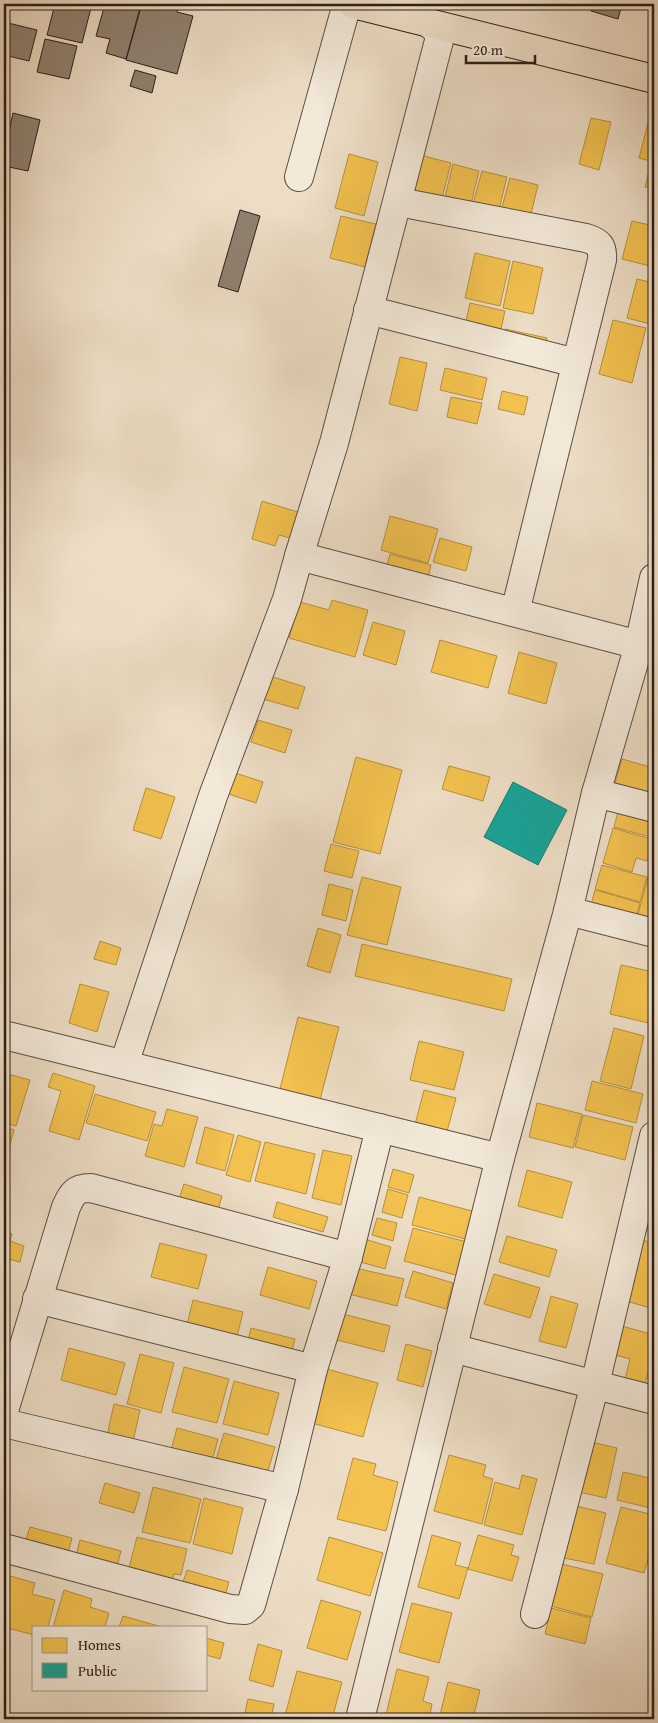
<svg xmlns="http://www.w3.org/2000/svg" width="658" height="1723" font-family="'Gentium Book Plus',serif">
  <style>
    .homes { fill: #f2c14e; stroke: #b7903d }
    .public { fill: #17a398; stroke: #1d7b71 }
    .building { fill: #908171; stroke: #2c1e16 }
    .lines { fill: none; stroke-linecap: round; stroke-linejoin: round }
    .minor-casing { stroke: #5c4e42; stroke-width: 30 }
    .major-casing { stroke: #2c1e16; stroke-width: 30 }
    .minor { stroke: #f3e9d9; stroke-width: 28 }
    .major { stroke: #edddc5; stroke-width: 28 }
  </style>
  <rect width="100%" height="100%" fill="#edddc5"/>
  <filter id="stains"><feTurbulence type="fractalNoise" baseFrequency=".004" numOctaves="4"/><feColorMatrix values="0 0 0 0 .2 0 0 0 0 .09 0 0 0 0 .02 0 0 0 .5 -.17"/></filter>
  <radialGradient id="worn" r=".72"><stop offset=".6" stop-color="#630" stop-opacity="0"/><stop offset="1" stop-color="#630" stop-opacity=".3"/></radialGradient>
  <g class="homes">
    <path d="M591,118L611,122L599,170L579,164Z"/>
    <path d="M648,123L654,124V162L639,158Z"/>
    <path d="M349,154L378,162L364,216L335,208Z"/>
    <path d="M420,155L451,163L440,206L410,198Z"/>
    <path d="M651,163L654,164V189L645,187Z"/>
    <path d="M453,164L479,171L469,212L443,205Z"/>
    <path d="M482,171L507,177L497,218L471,211Z"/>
    <path d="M510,178L538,185L528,226L499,218Z"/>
    <path d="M341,216L376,224L365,267L330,258Z"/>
    <path d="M632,221L654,226V267L622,259Z"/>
    <path d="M475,253L510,261L500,306L465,298Z"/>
    <path d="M513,261L543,268L533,314L503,308Z"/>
    <path d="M637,279L654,283V325L627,318Z"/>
    <path d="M470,303L505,311L501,329L466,321Z"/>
    <path d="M613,320L646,328L632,383L599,374Z"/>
    <path d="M505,329L547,338L543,352L502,342Z"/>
    <path d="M400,357L427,363L417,411L389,404Z"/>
    <path d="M445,368L487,378L482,400L440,390Z"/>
    <path d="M502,391L528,397L524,415L498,409Z"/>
    <path d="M451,397L482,403L477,424L447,417Z"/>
    <path d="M262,501L301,513L293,539L279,535L275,546L252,539Z"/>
    <path d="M390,516L438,529L428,563L381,550Z"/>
    <path d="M440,538L472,547L466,571L433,562Z"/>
    <path d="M390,554L431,565L426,587L384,576Z"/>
    <path d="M332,600L368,610L355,657L289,638L300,602L329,610Z"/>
    <path d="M373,622L405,631L396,665L363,655Z"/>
    <path d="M440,640L497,656L488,688L431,672Z"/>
    <path d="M519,652L557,663L546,704L508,693Z"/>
    <path d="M270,676L305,687L298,709L263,699Z"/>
    <path d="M258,720L292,730L285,753L251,742Z"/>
    <path d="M356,757L402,770L380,854L333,842Z"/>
    <path d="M622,759L654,768V806L612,794Z"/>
    <path d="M449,766L490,777L483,801L442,789Z"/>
    <path d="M232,772L263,782L256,803L225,793Z"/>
    <path d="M146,788L175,797L161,839L133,830Z"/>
    <path d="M621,801L654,811V838L614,827Z"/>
    <path d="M613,828L654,840L647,861L636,858L632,872L603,863Z"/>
    <path d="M331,844L359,851L352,878L324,871Z"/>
    <path d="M602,865L647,877L640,902L595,889Z"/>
    <path d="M362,877L401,887L387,945L347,935Z"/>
    <path d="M648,877L654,879V931L635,925Z"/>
    <path d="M329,884L353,890L346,921L322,915Z"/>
    <path d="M595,890L640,903L634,925L589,912Z"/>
    <path d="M318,928L341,935L330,973L307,966Z"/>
    <path d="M100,941L121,948L116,965L94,959Z"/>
    <path d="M362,944L512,979L504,1011L355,976Z"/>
    <path d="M621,965L654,972V994L648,1023L610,1014Z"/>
    <path d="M80,984L109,992L97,1032L69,1023Z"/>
    <path d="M654,1008V1026L650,1025Z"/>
    <path d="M298,1017L339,1027L320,1100L280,1089Z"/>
    <path d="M614,1028L644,1036L631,1089L600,1081Z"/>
    <path d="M419,1041L464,1052L454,1090L410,1080Z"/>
    <path d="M4,1073L30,1080L16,1126L4,1123Z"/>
    <path d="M53,1073L95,1086L79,1140L49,1131L61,1091L48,1087Z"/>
    <path d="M592,1081L643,1094L636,1123L585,1110Z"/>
    <path d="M424,1090L456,1098L445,1139L413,1132Z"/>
    <path d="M95,1094L156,1112L147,1141L86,1123Z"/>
    <path d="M537,1103L582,1114L573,1148L529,1137Z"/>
    <path d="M167,1109L198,1117L184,1167L145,1156L154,1124L162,1126Z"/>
    <path d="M583,1115L633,1127L625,1160L575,1147Z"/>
    <path d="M4,1127L14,1130L4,1167Z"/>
    <path d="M205,1127L234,1135L225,1171L196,1163Z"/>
    <path d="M238,1135L261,1142L250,1182L226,1175Z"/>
    <path d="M265,1142L315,1154L306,1194L255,1181Z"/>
    <path d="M323,1150L352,1156L341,1205L312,1198Z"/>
    <path d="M393,1169L414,1175L409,1193L388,1187Z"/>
    <path d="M527,1170L572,1182L562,1218L518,1206Z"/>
    <path d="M184,1184L222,1196L218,1210L179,1199Z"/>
    <path d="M388,1189L408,1195L402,1218L382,1212Z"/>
    <path d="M419,1197L476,1212L469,1240L412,1225Z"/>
    <path d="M654,1199V1232L646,1230Z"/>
    <path d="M277,1202L328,1217L323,1232L273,1217Z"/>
    <path d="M377,1218L397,1223L393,1241L372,1235Z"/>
    <path d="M413,1228L467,1242L459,1276L404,1261Z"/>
    <path d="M4,1232L12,1234L10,1241L24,1246L20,1262L4,1258Z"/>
    <path d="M507,1236L557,1250L549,1277L499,1262Z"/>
    <path d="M361,1238L391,1247L385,1269L354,1260Z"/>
    <path d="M643,1240L654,1244V1309L626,1301Z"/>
    <path d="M160,1243L207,1255L198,1289L151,1277Z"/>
    <path d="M268,1267L317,1281L309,1309L260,1295Z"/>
    <path d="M355,1268L404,1279L397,1306L349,1294Z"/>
    <path d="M413,1271L453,1283L446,1309L405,1297Z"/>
    <path d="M494,1274L540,1288L530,1318L484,1304Z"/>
    <path d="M551,1296L578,1304L566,1348L539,1341Z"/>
    <path d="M193,1300L243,1312L236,1341L186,1329Z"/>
    <path d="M343,1314L390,1326L384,1352L337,1340Z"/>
    <path d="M622,1326L654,1335V1348L645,1384L625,1379L630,1359L615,1355Z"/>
    <path d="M251,1328L295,1339L290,1359L246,1348Z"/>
    <path d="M406,1344L432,1351L423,1387L397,1380Z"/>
    <path d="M69,1348L125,1363L116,1395L61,1380Z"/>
    <path d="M140,1354L174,1363L161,1413L127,1404Z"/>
    <path d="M184,1367L229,1379L217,1423L172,1412Z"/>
    <path d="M323,1368L378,1383L363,1437L308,1422Z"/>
    <path d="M234,1381L279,1393L268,1435L223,1424Z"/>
    <path d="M114,1404L140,1410L132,1446L106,1440Z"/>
    <path d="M177,1428L218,1439L211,1465L170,1454Z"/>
    <path d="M224,1433L275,1447L265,1481L214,1466Z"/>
    <path d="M591,1442L617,1448L606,1498L579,1492Z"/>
    <path d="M449,1455L486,1465L483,1476L493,1479L482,1524L434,1511Z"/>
    <path d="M353,1458L376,1464L373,1475L398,1482L386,1531L337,1519Z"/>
    <path d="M623,1472L654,1479V1509L617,1500Z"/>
    <path d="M522,1475L537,1479L522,1535L484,1525L495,1482L519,1489Z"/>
    <path d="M105,1483L140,1493L134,1513L99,1503Z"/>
    <path d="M153,1487L201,1499L190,1543L142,1532Z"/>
    <path d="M204,1498L243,1508L232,1554L193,1544Z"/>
    <path d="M576,1506L606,1513L594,1564L564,1558Z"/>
    <path d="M621,1507L654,1515V1546L652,1545L644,1573L606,1563Z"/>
    <path d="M30,1527L72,1538L66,1560L23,1548Z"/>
    <path d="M432,1535L461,1543L455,1565L468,1568L459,1599L418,1587Z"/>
    <path d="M478,1535L514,1545L511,1555L519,1557L512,1581L468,1569Z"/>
    <path d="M137,1537L187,1549L181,1575L174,1574L171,1586L127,1575Z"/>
    <path d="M329,1537L383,1553L370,1596L317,1580Z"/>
    <path d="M80,1540L121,1551L115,1574L74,1563Z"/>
    <path d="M562,1564L603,1574L592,1617L551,1606Z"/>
    <path d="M187,1570L229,1582L224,1599L181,1588Z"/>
    <path d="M7,1575L35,1583L32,1594L55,1600L48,1627H34V1635L4,1627V1588Z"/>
    <path d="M64,1590L92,1599L90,1607L109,1613L105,1627H53Z"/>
    <path d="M321,1600L361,1612L347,1660L307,1648Z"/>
    <path d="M412,1603L452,1613L439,1663L399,1652Z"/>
    <path d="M551,1608L591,1618L585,1644L545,1634Z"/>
    <path d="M123,1616L162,1627H119Z"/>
    <path d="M206,1638L224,1643L220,1659L206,1655Z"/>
    <path d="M258,1644L282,1651L273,1687L249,1680Z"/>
    <path d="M397,1669L429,1677L423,1701L432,1704L429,1719H385Z"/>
    <path d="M297,1671L342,1682L332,1719H284Z"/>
    <path d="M448,1682L480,1690L473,1719H439Z"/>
    <path d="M248,1699L274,1704L271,1719L244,1717Z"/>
  </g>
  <path class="public" d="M513,782L567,810L538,865L484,837Z"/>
  <g class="building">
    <path d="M55,4H92L82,43L47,35Z"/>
    <path d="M105,4H141L126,59L106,53L110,39L96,36Z"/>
    <path d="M142,4H179L177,12L193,16L177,74L126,60Z"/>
    <path d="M593,4H622L618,19L591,11Z"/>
    <path d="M4,22L37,30L29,61L4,55Z"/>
    <path d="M45,39L77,46L69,79L37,72Z"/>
    <path d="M135,70L156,76L152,93L130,86Z"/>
    <path d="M13,113L40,120L28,171L4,166V155Z"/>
    <path d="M240,210L260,216L238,292L218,286Z"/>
  </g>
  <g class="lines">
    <defs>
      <g id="minor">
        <path d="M299,177L347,4"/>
        <path d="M399,202L586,238C599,242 603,246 602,260L515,612"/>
        <path d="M368,310L576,363"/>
        <path d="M299,556L334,443L441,33L427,22"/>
        <path d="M596,793L654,808"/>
        <path d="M568,911L654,933"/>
        <path d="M4,1035L500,1158"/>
        <path d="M124,1064L213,796L287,599L299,556L639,645"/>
        <path d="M37,1299L313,1369"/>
        <path d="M452,1348L654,1400"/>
        <path d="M4,1411L66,1207C72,1194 75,1188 91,1188L348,1257"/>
        <path d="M4,1423L284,1489"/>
        <path d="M4,1548L230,1609L245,1610L251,1605L284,1489L313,1369L348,1257L380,1128"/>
        <path d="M535,1614L595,1384L654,1136"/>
        <path d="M360,1719L500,1158L568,911L596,793L639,645L654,578"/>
      </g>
      <path id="major" d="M353,4L654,79"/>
    </defs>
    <use href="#minor" class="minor-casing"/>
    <use href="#major" class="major-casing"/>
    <use href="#minor" class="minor"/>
    <use href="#major" class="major"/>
  </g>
  <rect width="658" height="1723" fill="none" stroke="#edddc5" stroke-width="20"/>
  <rect x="5" y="5" width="648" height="1713" fill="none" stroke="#2c1e16" stroke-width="2.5"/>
  <rect x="10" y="10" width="638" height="1703" fill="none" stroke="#2c1e16"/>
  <rect x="32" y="1626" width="175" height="65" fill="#f3e9d9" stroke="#a3988b"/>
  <rect x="42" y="1638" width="25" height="15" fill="#f2c14e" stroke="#a3988b"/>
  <text x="78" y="1650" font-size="15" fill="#2c1e16">Homes</text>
  <rect x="42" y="1663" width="25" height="15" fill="#17a398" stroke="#a3988b"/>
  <text x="78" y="1676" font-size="15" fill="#2c1e16">Public</text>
  <path d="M466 55v8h69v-8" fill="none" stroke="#2c1e16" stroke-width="2.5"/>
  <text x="473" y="55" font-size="15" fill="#2c1e16" stroke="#f3e9d9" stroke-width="4" paint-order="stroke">20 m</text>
  <rect width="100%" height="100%" filter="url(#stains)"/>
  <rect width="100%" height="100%" fill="url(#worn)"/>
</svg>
